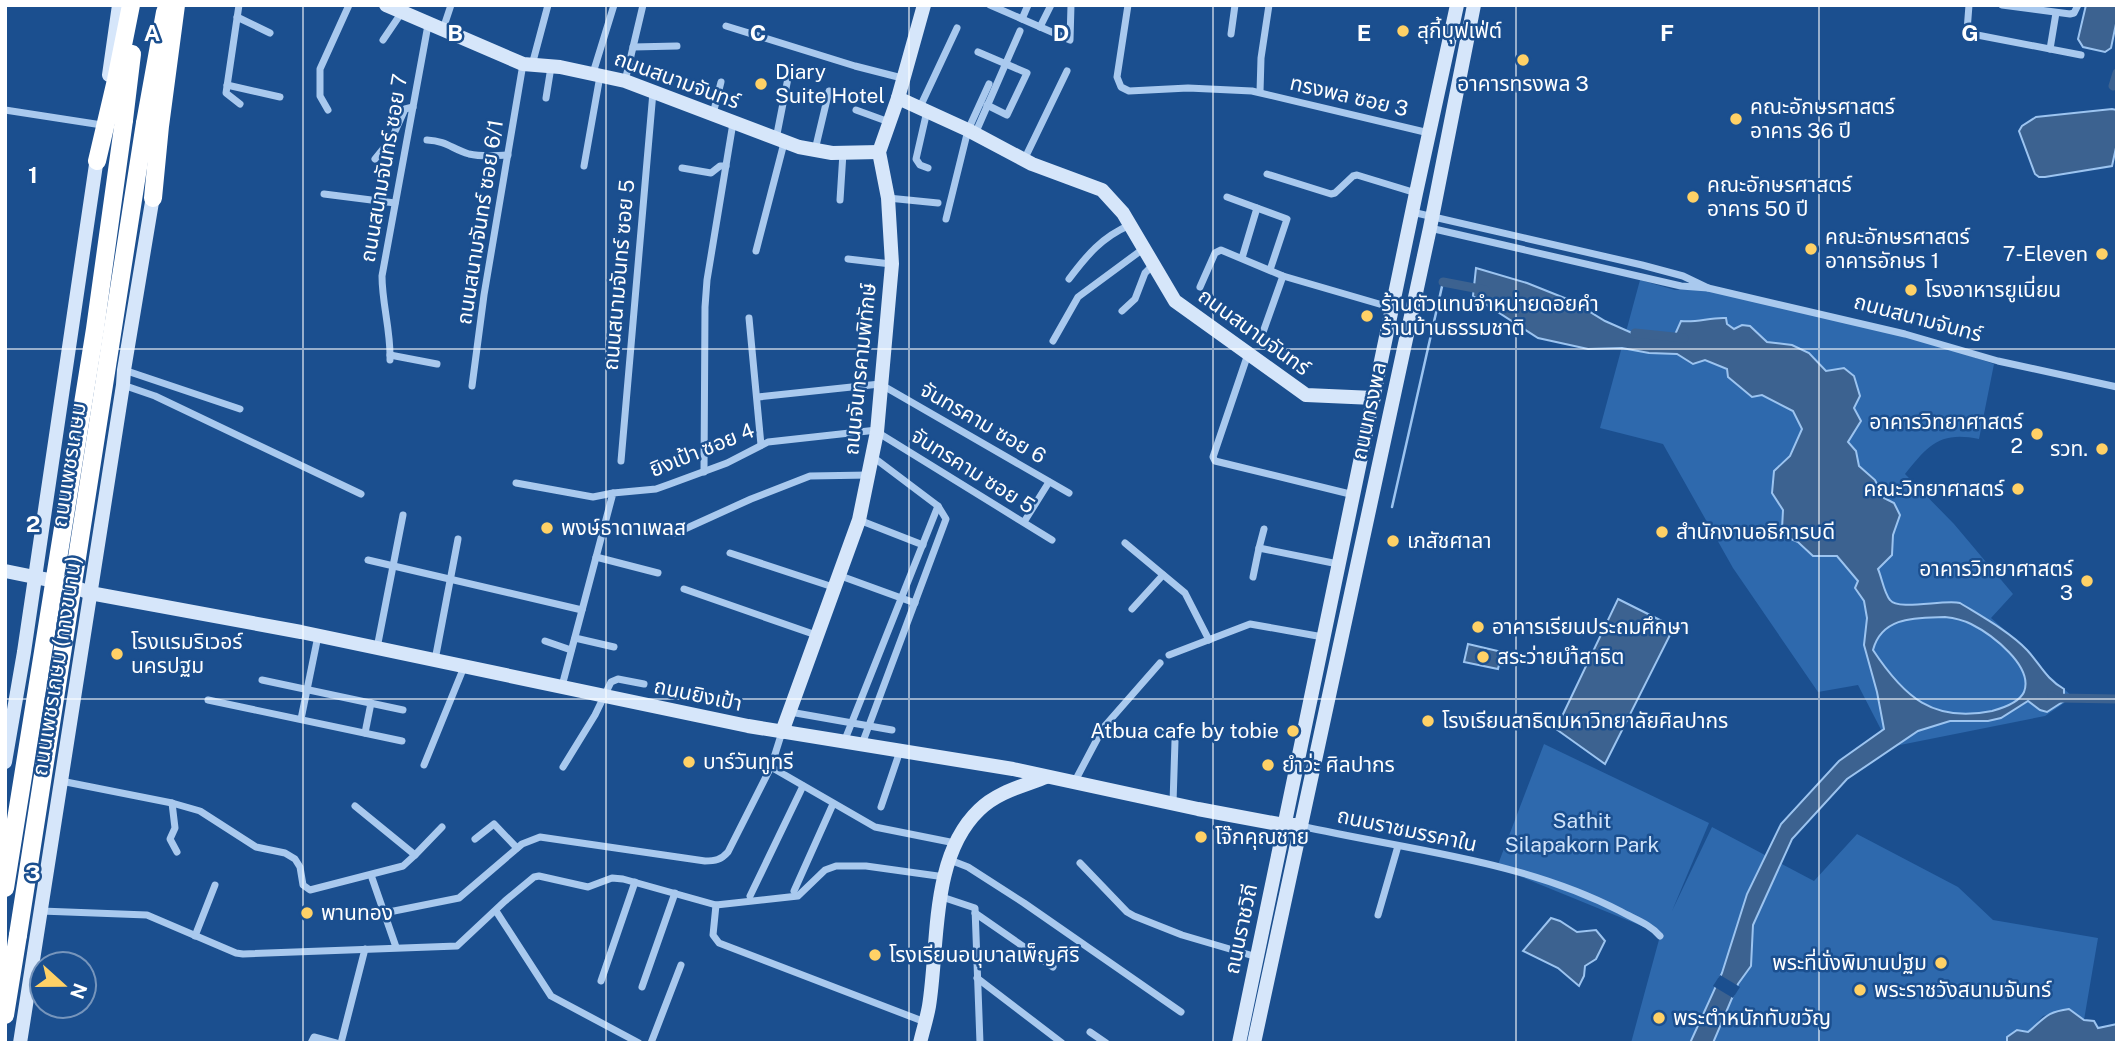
<svg xmlns="http://www.w3.org/2000/svg" width="2122" height="1048" font-family="'Public Sans','Noto Sans Thai',sans-serif">
  <style>
    .green { fill: #2e69ad }
    .water { fill: #3c6290; stroke: #9cc4f0; stroke-width: 2; fill-rule: evenodd }
    .pier { fill: #1b4f8f }
    .lines { fill: none; stroke-linecap: round; stroke-linejoin: round }
    .stream { stroke: #9cc4f0; stroke-width: 2.5 }
    .canal { stroke: #3c6290; stroke-width: 9 }
    .street { stroke: #a9c9ee; stroke-width: 7 }
    .secondary { stroke: #d6e6fa; stroke-width: 14 }
    .highway { stroke: #fff; stroke-width: 18 }
    .highway-bridge { stroke: #fff; stroke-width: 18 }
    .grid { fill: none; stroke: #fff; stroke-width: 2; stroke-opacity: 0.55 }
    .poi-dot { fill: #ffd166; stroke: #1b4f8f; stroke-width: 2.5 }
    .labels { text-anchor: middle; stroke-width: 5; stroke-linejoin: round; paint-order: stroke }
    .poi-label { font-size: 21px; fill: #fff; stroke: #1b4f8f; text-anchor: start }
    .street-label { font-size: 21px; fill: #fff; stroke: #1b4f8f }
    .park-label { font-size: 21px; fill: #cfe3fa; stroke: #1b4f8f }
    .grid-label { font-size: 23px; text-anchor: middle; font-weight: bold; fill: #fff; stroke: #1b4f8f; stroke-width: 5; stroke-linejoin: round; paint-order: stroke }
  </style>
  <rect width="100%" height="100%" fill="#1b4f8f"/>
  <g class="green">
    <path d="M1640,280L1675,290L1708,288L1905,334L1994,364L1979,439C1939,431 1928,446 1905,474L1954,524L2013,594L1991,618L2029,651L2046,673L2073,697L2045,716L1890,747L1858,685L1818,692L1733,568L1663,444L1600,428Z"/>
    <path d="M1544,744L1709,823L1672,911L1712,827L1814,881L1857,834L1958,887L1993,920L2098,938L2084,1020L2069,1009L2043,1016L2028,1032L2008,1037L2007,1043H1631L1660,936L1649,929L1497,867Z"/>
  </g>
  <g class="water">
    <path d="M2086,5H2117V19L2111,48L2105,52L2083,47L2078,39Z"/>
    <path d="M2112,109L2117,110V143L2112,166L2045,177H2039L2035,174L2019,131L2022,126L2036,117Z"/>
    <path d="M1476,268L1527,283L1572,301L1605,321L1632,333L1674,337L1681,321C1697,323 1710,317 1726,318L1727,324L1734,329L1742,325L1750,326L1767,342L1792,345L1809,353L1826,371L1844,368L1854,376L1860,396L1854,408L1861,421L1848,442L1856,451L1859,466L1875,480L1884,498L1894,503L1900,515L1893,535L1892,555L1878,569C1882,578 1884,593 1890,600C1898,611 1945,599 1960,603C1981,616 2010,632 2027,650C2040,664 2046,679 2064,689V701L2047,712L2040,710L2028,701L2001,718L1988,721H1950L1918,731L1847,779L1792,839L1753,925L1751,966L1738,984L1713,1043H1690L1722,973L1747,894L1781,824L1839,761L1884,729L1877,692L1864,645L1867,618L1864,601L1855,588L1858,581L1837,556H1813L1798,542L1786,537L1782,529L1783,510L1772,493L1774,471L1790,456L1802,429L1793,411L1762,395L1752,397L1728,377L1727,369L1705,360L1693,364L1677,354L1649,353L1622,348L1588,349L1538,338L1473,296ZM1945,617C1954,618 1963,620 1971,624C1991,634 2034,666 2024,692C2019,703 2003,708 1992,711C1933,723 1904,697 1873,650C1882,616 1916,618 1945,617Z"/>
    <path d="M1618,599L1674,627L1605,764L1556,729Z"/>
    <path d="M1468,644L1502,652L1498,669L1464,662Z"/>
    <path d="M1551,918L1560,921L1577,932L1596,930L1605,941L1596,959L1585,966L1584,976L1579,986L1558,968L1523,951Z"/>
    <path d="M2069,1009L2084,1020L2094,1021L2098,1028L2117,1024V1043H2007V1037L2017,1030L2028,1032C2045,1018 2046,1012 2069,1009Z"/>
  </g>
  <path class="pier" d="M1720,975L1740,987L1733,998L1713,986Z"/>
  <g class="lines">
    <path class="stream" d="M1392,507L1443,282"/>
    <g class="canal">
      <path d="M2113,86L2117,73"/>
      <path d="M1443,282L1485,290"/>
      <path d="M1635,333L1684,338"/>
      <path d="M2052,696L2059,698L2117,699"/>
    </g>
    <g class="street">
      <path d="M239,5L226,93L240,104"/>
      <path d="M990,5L1070,40L1071,5"/>
      <path d="M1128,5L1117,77L1121,87L1129,91L1188,88L1252,91L1429,133"/>
      <path d="M1969,5L1967,31L1972,34L2081,55"/>
      <path d="M2002,5L2070,14L2074,13L2078,5"/>
      <path d="M237,17L270,33"/>
      <path d="M1022,19L1028,5"/>
      <path d="M726,26L855,66L902,78"/>
      <path d="M1040,27L1051,5"/>
      <path d="M443,29L451,5"/>
      <path d="M1231,34L1235,5"/>
      <path d="M383,40L402,12"/>
      <path d="M633,47L677,46"/>
      <path d="M2050,49L2056,13"/>
      <path d="M978,52L1027,73L1007,115L987,105"/>
      <path d="M532,65L548,5"/>
      <path d="M593,73L614,5"/>
      <path d="M625,81L643,5"/>
      <path d="M227,85L280,97"/>
      <path d="M1260,92L1261,58L1269,5"/>
      <path d="M546,98L551,67"/>
      <path d="M920,107L957,28"/>
      <path d="M5,110L102,125"/>
      <path d="M328,110L320,96V69L349,5"/>
      <path d="M856,110L889,122"/>
      <path d="M927,111L916,159L920,165L928,168"/>
      <path d="M713,114L721,82"/>
      <path d="M975,134L1020,31"/>
      <path d="M776,139L789,73L793,71L798,72"/>
      <path d="M427,140C447,141 452,149 469,154C482,157 495,156 508,155"/>
      <path d="M815,150L829,91"/>
      <path d="M375,159L392,138L405,109L413,107"/>
      <path d="M1024,160L1067,71"/>
      <path d="M584,166L600,76"/>
      <path d="M682,168L711,173L720,166H726"/>
      <path d="M1267,174L1331,194L1335,193L1353,176L1357,175L1416,193"/>
      <path d="M324,194L395,203"/>
      <path d="M1227,197L1287,219L1270,270"/>
      <path d="M888,198L938,203"/>
      <path d="M840,200L843,153"/>
      <path d="M1412,212L1642,265L1683,276L1708,288L1681,286L1430,228"/>
      <path d="M946,219L968,130L989,84"/>
      <path d="M756,251L784,143"/>
      <path d="M1242,258L1257,208"/>
      <path d="M848,259L891,264"/>
      <path d="M1069,279C1087,255 1102,237 1130,225"/>
      <path d="M1200,287L1215,253L1221,250L1283,276L1393,308"/>
      <path d="M1708,288L1905,334L1998,361L2117,387"/>
      <path d="M1122,311L1135,299L1145,273L1153,265"/>
      <path d="M749,318L761,445"/>
      <path d="M1262,335L1283,276"/>
      <path d="M1053,341L1078,297L1143,249"/>
      <path d="M1248,354L1213,457L1215,461L1354,495"/>
      <path d="M390,355L437,364"/>
      <path d="M390,360C391,331 382,304 382,276L428,25"/>
      <path d="M124,370L240,409"/>
      <path d="M123,385L155,396L361,494"/>
      <path d="M472,386L484,295L523,64"/>
      <path d="M758,397L880,384L1069,493"/>
      <path d="M877,432L1052,540"/>
      <path d="M621,461L653,92"/>
      <path d="M704,472L705,307L707,280L733,123"/>
      <path d="M516,483L593,497L613,493"/>
      <path d="M859,520L923,545"/>
      <path d="M1024,522L1049,482"/>
      <path d="M1264,529L1259,548L1338,564"/>
      <path d="M676,533L751,499L810,476L869,475"/>
      <path d="M1125,543L1185,593L1209,640"/>
      <path d="M730,553L833,587"/>
      <path d="M596,557L658,573"/>
      <path d="M368,560L582,610"/>
      <path d="M838,575L915,603"/>
      <path d="M1253,577L1259,548"/>
      <path d="M684,589L816,635"/>
      <path d="M1132,609L1163,575"/>
      <path d="M575,638L614,647"/>
      <path d="M545,641L571,650"/>
      <path d="M377,648L403,515"/>
      <path d="M1169,655L1250,624L1323,637"/>
      <path d="M435,660L458,539"/>
      <path d="M262,680L403,710"/>
      <path d="M562,686L613,493L656,489L670,484L727,463L768,442L877,430"/>
      <path d="M208,700L402,741"/>
      <path d="M790,712L892,730"/>
      <path d="M301,719L318,636"/>
      <path d="M365,733L371,703"/>
      <path d="M844,742L938,506"/>
      <path d="M862,744L946,519L938,506L873,457"/>
      <path d="M424,765L464,667"/>
      <path d="M563,767L595,715L611,682L618,679L644,684"/>
      <path d="M771,767L875,827L955,843"/>
      <path d="M61,781L172,803L200,811L256,847L285,853L295,859L300,867L303,885L310,890L403,866L415,855"/>
      <path d="M1075,781L1103,728L1160,663"/>
      <path d="M172,803L175,828L170,839L177,852"/>
      <path d="M1173,803L1175,741"/>
      <path d="M355,806L415,855L442,827"/>
      <path d="M881,807L900,751"/>
      <path d="M1301,826C1407,850 1522,860 1620,911C1634,919 1650,924 1660,936"/>
      <path d="M475,839L494,824L517,848"/>
      <path d="M950,860L968,867L1024,903L1181,1012"/>
      <path d="M1080,863L1127,912L1134,916L1182,935L1257,957"/>
      <path d="M371,875L396,947"/>
      <path d="M794,891L833,804"/>
      <path d="M750,896L803,786"/>
      <path d="M942,897L975,908L980,1043"/>
      <path d="M716,905L713,935L719,943L925,1022"/>
      <path d="M41,911L147,915L236,953L243,954L457,946L505,901L534,877L539,876L588,887L612,878L623,879L716,905L798,896L825,870L836,866H866L945,877"/>
      <path d="M496,911L551,996L639,1043"/>
      <path d="M384,913L459,898L522,844L540,837L705,861C715,861 721,860 728,852L771,767L782,732"/>
      <path d="M975,913L1053,967"/>
      <path d="M1378,915L1398,846"/>
      <path d="M195,936L215,885"/>
      <path d="M977,978L1062,1043"/>
      <path d="M601,981L635,882"/>
      <path d="M642,987L675,893"/>
      <path d="M1090,1032L1106,1043"/>
      <path d="M311,1043L314,1037L336,1043"/>
      <path d="M341,1043L365,949"/>
      <path d="M651,1043L681,965"/>
    </g>
    <g class="secondary">
      <path d="M386,5L523,64L560,67L625,81L799,147L832,153L879,152"/>
      <path d="M109,75L119,5"/>
      <path d="M898,98L968,130L1032,164L1102,190L1123,213L1175,301L1306,395L1374,398"/>
      <path d="M5,571L64,583L90,593L301,632L748,726L1013,769L1198,809L1284,825H1300"/>
      <path d="M782,732L859,520L877,432L892,264L888,198L879,152L898,98L924,5"/>
      <path d="M5,762L24,652L98,151"/>
      <path d="M20,1043L123,385L124,370L154,190"/>
      <path d="M920,1043C923,1030 927,1018 929,1006C939,944 930,857 979,810C997,792 1023,786 1046,777"/>
      <path d="M1239,1043L1416,193L1457,5"/>
      <path d="M1254,1043L1430,228L1474,5"/>
    </g>
    <g class="highway">
      <path d="M124,120L132,54"/>
      <path d="M145,123L165,12"/>
      <path d="M97,161L116,80L131,5"/>
      <path d="M153,198L160,126L176,5"/>
      <path d="M5,1015L18,935"/>
    </g>
    <g class="highway-bridge">
      <path d="M5,888L95,329L124,120"/>
      <path d="M18,935L145,123"/>
    </g>
  </g>
  <path class="grid" d="M303,5V1043M606,5V1043M909,5V1043M1213,5V1043M1516,5V1043M1819,5V1043M5,349H2117M5,699H2117"/>
  <g class="poi-dot">
    <circle cx="1403" cy="31" r="7"/>
    <circle cx="1523" cy="60" r="7"/>
    <circle cx="761" cy="84" r="7"/>
    <circle cx="1736" cy="119" r="7"/>
    <circle cx="1693" cy="197" r="7"/>
    <circle cx="1811" cy="249" r="7"/>
    <circle cx="2102" cy="254" r="7"/>
    <circle cx="1911" cy="290" r="7"/>
    <circle cx="1367" cy="316" r="7"/>
    <circle cx="2037" cy="434" r="7"/>
    <circle cx="2102" cy="449" r="7"/>
    <circle cx="2018" cy="489" r="7"/>
    <circle cx="547" cy="528" r="7"/>
    <circle cx="1662" cy="532" r="7"/>
    <circle cx="1393" cy="541" r="7"/>
    <circle cx="2087" cy="581" r="7"/>
    <circle cx="1478" cy="627" r="7"/>
    <circle cx="117" cy="654" r="7"/>
    <circle cx="1483" cy="657" r="7"/>
    <circle cx="1428" cy="721" r="7"/>
    <circle cx="1293" cy="731" r="7"/>
    <circle cx="689" cy="762" r="7"/>
    <circle cx="1268" cy="765" r="7"/>
    <circle cx="1201" cy="837" r="7"/>
    <circle cx="307" cy="913" r="7"/>
    <circle cx="875" cy="955" r="7"/>
    <circle cx="1941" cy="963" r="7"/>
    <circle cx="1860" cy="990" r="7"/>
    <circle cx="1659" cy="1018" r="7"/>
  </g>
  <g class="labels">
    <g class="poi-label">
      <text x="1417" y="38">สุกี้บุฟเฟ่ต์</text>
      <text x="775" y="79">Diary<tspan x="775" dy="24">Suite Hotel</tspan></text>
      <text x="1523" y="91" text-anchor="middle">อาคารทรงพล 3</text>
      <text x="1750" y="114">คณะอักษรศาสตร์<tspan x="1750" dy="24">อาคาร 36 ปี</tspan></text>
      <text x="1707" y="192">คณะอักษรศาสตร์<tspan x="1707" dy="24">อาคาร 50 ปี</tspan></text>
      <text x="1825" y="244">คณะอักษรศาสตร์<tspan x="1825" dy="24">อาคารอักษร 1</tspan></text>
      <text x="2088" y="261" text-anchor="end">7-Eleven</text>
      <text x="1925" y="297">โรงอาหารยูเนี่ยน</text>
      <text x="1381" y="311">ร้านตัวแทนจำหน่ายดอยคำ<tspan x="1381" dy="24">ร้านบ้านธรรมชาติ</tspan></text>
      <text x="2023" y="429" text-anchor="end">อาคารวิทยาศาสตร์<tspan x="2023" dy="24">2</tspan></text>
      <text x="2088" y="456" text-anchor="end">รวท.</text>
      <text x="2004" y="496" text-anchor="end">คณะวิทยาศาสตร์</text>
      <text x="561" y="535">พงษ์ธาดาเพลส</text>
      <text x="1676" y="539">สำนักงานอธิการบดี</text>
      <text x="1407" y="548">เภสัชศาลา</text>
      <text x="2073" y="576" text-anchor="end">อาคารวิทยาศาสตร์<tspan x="2073" dy="24">3</tspan></text>
      <text x="1492" y="634">อาคารเรียนประถมศึกษา</text>
      <text x="131" y="649">โรงแรมริเวอร์<tspan x="131" dy="24">นครปฐม</tspan></text>
      <text x="1497" y="664">สระว่ายนำ้สาธิต</text>
      <text x="1442" y="728">โรงเรียนสาธิตมหาวิทยาลัยศิลปากร</text>
      <text x="1279" y="738" text-anchor="end">Atbua cafe by tobie</text>
      <text x="703" y="769">บาร์วันทูทรี</text>
      <text x="1282" y="772">ยำว่ะ ศิลปากร</text>
      <text x="1215" y="844">โจ๊กคุณชาย</text>
      <text x="321" y="920">พานทอง</text>
      <text x="889" y="962">โรงเรียนอนุบาลเพ็ญศิริ</text>
      <text x="1927" y="970" text-anchor="end">พระที่นั่งพิมานปฐม</text>
      <text x="1874" y="997">พระราชวังสนามจันทร์</text>
      <text x="1673" y="1025">พระตำหนักทับขวัญ</text>
    </g>
    <g class="street-label">
      <text transform="translate(677 80) rotate(20)" y="7">ถนนสนามจันทร์</text>
      <text transform="translate(1349 96) rotate(13)" y="7">ทรงพล ซอย 3</text>
      <text transform="translate(384 168) rotate(-80)" y="7">ถนนสนามจันทร์ ซอย 7</text>
      <text transform="translate(480 222) rotate(-81)" y="7">ถนนสนามจันทร์ ซอย 6/1</text>
      <text transform="translate(619 275) rotate(-85)" y="7">ถนนสนามจันทร์ ซอย 5</text>
      <text transform="translate(1918 318) rotate(15)" y="7">ถนนสนามจันทร์</text>
      <text transform="translate(1254 332) rotate(36)" y="7">ถนนสนามจันทร์</text>
      <text transform="translate(860 369) rotate(-84)" y="7">ถนนจันทรคามพิทักษ์</text>
      <text transform="translate(1369 411) rotate(-78)" y="7">ถนนทรงพล</text>
      <text transform="translate(983 423) rotate(30)" y="7">จันทรคาม ซอย 6</text>
      <text transform="translate(702 450) rotate(-22)" y="7">ยิงเป้า ซอย 4</text>
      <text transform="translate(69 465) rotate(-81)" y="7">ถนนเพชรเกษม</text>
      <text transform="translate(973 471) rotate(32)" y="7">จันทรคาม ซอย 5</text>
      <text transform="translate(57 666) rotate(-81)" y="7">ถนนเพชรเกษม (ทางขนาน)</text>
      <text transform="translate(698 695) rotate(12)" y="7">ถนนยิงเป้า</text>
      <text transform="translate(1407 830) rotate(12)" y="7">ถนนราชมรรคาใน</text>
      <text transform="translate(1241 929) rotate(-78)" y="7">ถนนราชวิถี</text>
    </g>
    <g class="park-label">
      <text x="1582" y="828">Sathit<tspan x="1582" dy="24">Silapakorn Park</tspan></text>
    </g>
  </g>
  <g class="grid-label">
    <text x="152" y="41">A</text>
    <text x="455" y="41">B</text>
    <text x="758" y="41">C</text>
    <text x="1061" y="41">D</text>
    <text x="1364" y="41">E</text>
    <text x="1667" y="41">F</text>
    <text x="1970" y="41">G</text>
    <text x="33" y="183">1</text>
    <text x="33" y="532">2</text>
    <text x="33" y="881">3</text>
  </g>
  <rect width="2122" height="1048" fill="none" stroke="#ffffff" stroke-width="14"/>
  <g transform="translate(63 985) rotate(111)"><circle r="33" fill="#1b4f8f" stroke="#7695bc" stroke-width="2"/>
  <path d="M0-5L12 26L0 18L-12 26Z" fill="#ffd166"/>
  <text y="-10" font-size="19" font-weight="bold" text-anchor="middle" fill="#ffffff">N</text>
  </g>
</svg>
